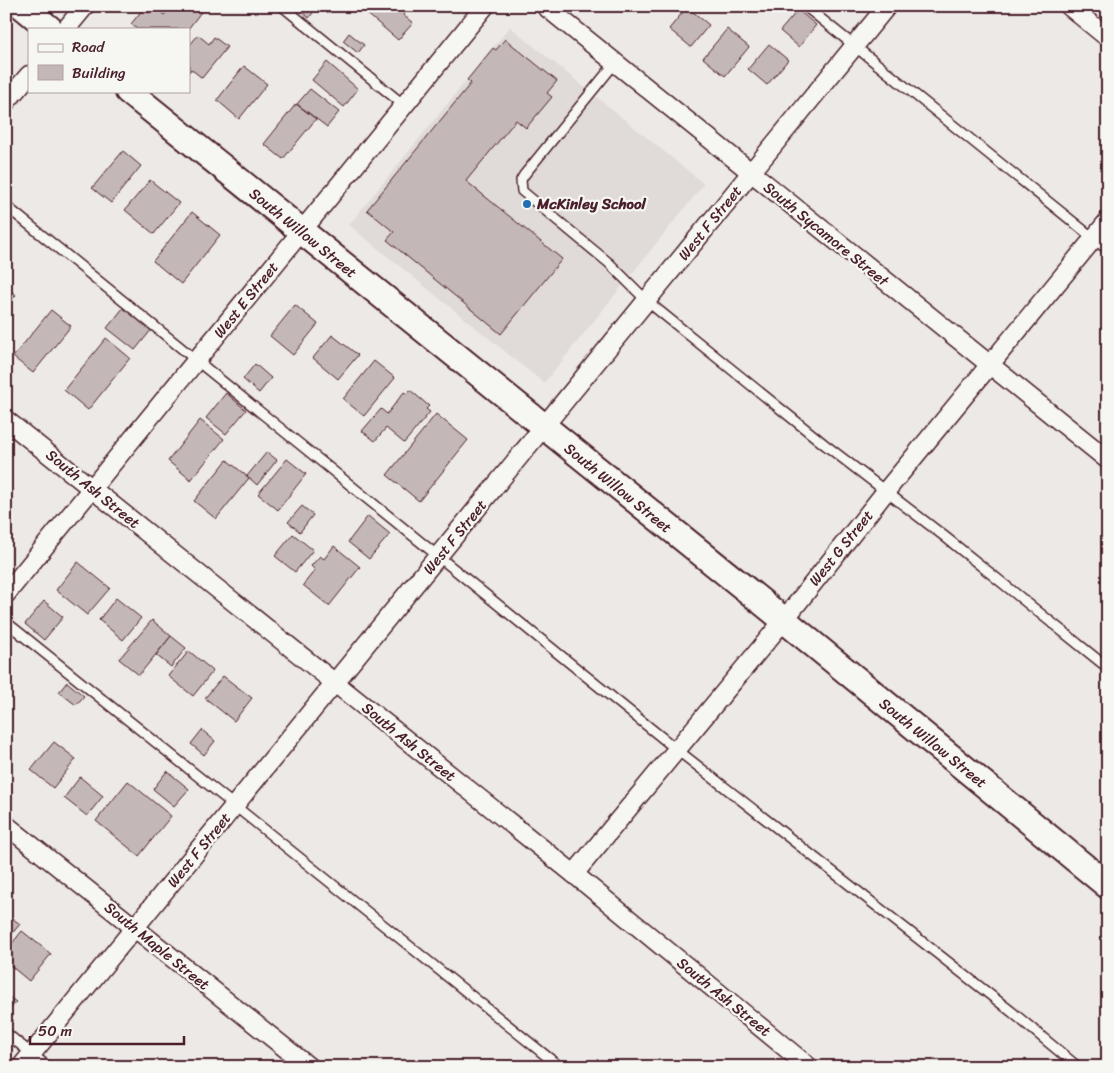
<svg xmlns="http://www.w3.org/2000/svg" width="1114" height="1073" font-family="Sriracha,sans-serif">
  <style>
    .built { fill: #e0dad8 }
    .building { fill: #c4b7b7; stroke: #4a1f2b }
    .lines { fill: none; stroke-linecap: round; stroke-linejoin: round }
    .lane-casing { stroke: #4a1f2b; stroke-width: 12 }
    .street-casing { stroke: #4a1f2b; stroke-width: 21 }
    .secondary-casing { stroke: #4a1f2b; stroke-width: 29 }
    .lane { stroke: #f6f6f2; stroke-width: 9 }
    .street { stroke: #f6f6f2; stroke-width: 18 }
    .secondary { stroke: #f6f6f2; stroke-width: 25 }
    .poi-dot { fill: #1f6fb2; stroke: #f6f6f2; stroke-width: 2 }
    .labels { text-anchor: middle; stroke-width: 4.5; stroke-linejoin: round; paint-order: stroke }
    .poi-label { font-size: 15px; font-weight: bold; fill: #4a1f2b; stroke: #f6f6f2; text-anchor: start }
    .street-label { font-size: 15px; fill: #4a1f2b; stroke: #f6f6f2 }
  </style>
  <rect width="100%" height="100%" fill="#ece9e6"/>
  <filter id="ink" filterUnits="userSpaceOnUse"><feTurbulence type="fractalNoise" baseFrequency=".02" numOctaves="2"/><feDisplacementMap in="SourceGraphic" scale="10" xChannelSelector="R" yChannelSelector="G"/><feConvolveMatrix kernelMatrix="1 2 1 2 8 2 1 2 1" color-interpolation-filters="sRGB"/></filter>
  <g filter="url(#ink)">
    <path class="built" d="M510,27L704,184L544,383L349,225Z"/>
    <g class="building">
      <path d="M154,6L164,15L171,7L173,9L175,6H202L204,8L188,29H137L131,24L143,9L149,13Z"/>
      <path d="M295,6H318L309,18Z"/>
      <path d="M370,6H410L403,15L413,23L398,40L365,12Z"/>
      <path d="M687,7L709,25L691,47L669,29Z"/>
      <path d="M798,10L816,25L799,47L780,31Z"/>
      <path d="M727,29L749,47L725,76L703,58Z"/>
      <path d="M349,33L364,45L358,53L343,41Z"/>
      <path d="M198,35L209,44L214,37L227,47L202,78L191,69L189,72V46Z"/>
      <path d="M505,39L557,81L547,93L552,97L526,128L516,120L466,181L562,259L501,334L387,240L394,232L367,210L471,83L467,80L493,48L496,50Z"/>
      <path d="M769,44L788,60L767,85L748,69Z"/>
      <path d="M327,62L358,89L344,107L312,80Z"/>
      <path d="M244,66L267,84L239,119L217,100Z"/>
      <path d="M310,89L339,112L327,127L297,104Z"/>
      <path d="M296,104L316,119L283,159L264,144Z"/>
      <path d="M123,151L141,166L111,203L92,188Z"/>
      <path d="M150,180L179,203L154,234L125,210Z"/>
      <path d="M192,212L220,235L181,284L153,261Z"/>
      <path d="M6,219L13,225L6,233Z"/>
      <path d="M6,287L16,295L6,307Z"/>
      <path d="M295,305L318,324L293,355L270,336Z"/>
      <path d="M124,307L152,329L135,350L107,328Z"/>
      <path d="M51,310L71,326L33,373L13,357Z"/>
      <path d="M332,335L358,355L338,379L313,358Z"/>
      <path d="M106,338L130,358L88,410L64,390Z"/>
      <path d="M374,361L395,378L364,416L343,399Z"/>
      <path d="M255,364L271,378L259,393L243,379Z"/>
      <path d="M410,390L429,406L426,409L430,412L404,443L386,428L375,441L362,431L381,409L387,414L404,392L407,394Z"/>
      <path d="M226,393L246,410L226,434L206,418Z"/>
      <path d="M436,414L468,440L419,501L387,475Z"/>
      <path d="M200,420L224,439L191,480L168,461Z"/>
      <path d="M267,452L277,460L257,485L247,476Z"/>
      <path d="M287,459L306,474L278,510L258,494Z"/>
      <path d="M227,460L249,478L216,519L194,501Z"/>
      <path d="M302,506L313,515L300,532L288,522Z"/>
      <path d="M368,516L390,534L369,559L348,542Z"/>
      <path d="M293,534L313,550L295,572L275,556Z"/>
      <path d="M334,546L360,567L329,606L303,585L315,570L311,566L320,556L324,559Z"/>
      <path d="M78,562L110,588L87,615L56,590Z"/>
      <path d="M116,598L141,618L123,640L99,620Z"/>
      <path d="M44,601L63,617L44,640L25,624Z"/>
      <path d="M152,620L171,636L139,675L119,659Z"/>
      <path d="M171,636L186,648L171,667L156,655Z"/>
      <path d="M189,651L213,671L193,696L168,676Z"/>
      <path d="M223,676L252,698L234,721L205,698Z"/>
      <path d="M67,682L84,696L76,705L59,692Z"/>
      <path d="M202,730L215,741L204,755L191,744Z"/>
      <path d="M54,742L76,759L53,788L31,770Z"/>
      <path d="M167,771L189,789L174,806L153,789Z"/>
      <path d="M80,777L103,796L87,816L64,798Z"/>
      <path d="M128,781L171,816L139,856L96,821Z"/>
      <path d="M6,914L20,924L6,941Z"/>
      <path d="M22,931L51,954L29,981L6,962V951Z"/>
      <path d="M6,995L16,1002L6,1014Z"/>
    </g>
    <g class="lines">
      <defs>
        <g id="lane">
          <path d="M282,6L405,106"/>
          <path d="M805,6L1108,250"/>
          <path d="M615,63L524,175L521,180L522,191L609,263L647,301L824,444L944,536L1108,668"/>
          <path d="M6,206L676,749L1012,1012L1078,1067"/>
          <path d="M6,622L560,1067"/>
          <path d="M6,1033L48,1067"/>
        </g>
        <g id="street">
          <path d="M545,6L1108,460"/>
          <path d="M1069,6L1108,38"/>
          <path d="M66,29L85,6"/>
          <path d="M6,102L29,75"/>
          <path d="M6,420L574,874L809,1067"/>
          <path d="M6,594L485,6"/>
          <path d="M6,825L309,1067"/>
          <path d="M574,874L784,620L886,491L1108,221"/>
          <path d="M21,1067L887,6"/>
        </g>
        <g id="secondary">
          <path d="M22,6L50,29"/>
          <path d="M128,91L784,620L1108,886"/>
        </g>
      </defs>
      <use href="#lane" class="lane-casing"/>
      <use href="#street" class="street-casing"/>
      <use href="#secondary" class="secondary-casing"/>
      <use href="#lane" class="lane"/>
      <use href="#street" class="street"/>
      <use href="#secondary" class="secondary"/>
    </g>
  </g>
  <circle class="poi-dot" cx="527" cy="204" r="5"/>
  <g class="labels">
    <g class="poi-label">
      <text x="537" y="209">McKinley School</text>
    </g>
    <g class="street-label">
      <text transform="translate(710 223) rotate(-51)" y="5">West F Street</text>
      <text transform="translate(303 233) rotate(39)" y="5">South Willow Street</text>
      <text transform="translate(826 234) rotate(39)" y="5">South Sycamore Street</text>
      <text transform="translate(246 300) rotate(-51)" y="5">West E Street</text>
      <text transform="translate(618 488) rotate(39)" y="5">South Willow Street</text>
      <text transform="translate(93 489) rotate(39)" y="5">South Ash Street</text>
      <text transform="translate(455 537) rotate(-51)" y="5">West F Street</text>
      <text transform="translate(841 548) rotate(-51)" y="5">West G Street</text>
      <text transform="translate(409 742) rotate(39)" y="5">South Ash Street</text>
      <text transform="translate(933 743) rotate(39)" y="5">South Willow Street</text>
      <text transform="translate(199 850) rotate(-51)" y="5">West F Street</text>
      <text transform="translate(157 946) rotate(39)" y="5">South Maple Street</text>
      <text transform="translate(724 997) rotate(39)" y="5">South Ash Street</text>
    </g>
  </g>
  <rect width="1114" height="1073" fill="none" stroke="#f6f6f2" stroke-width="25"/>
  <rect x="12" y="12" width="1089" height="1048" fill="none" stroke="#4a1f2b" stroke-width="2" filter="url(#ink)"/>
  <rect x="28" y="28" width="162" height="65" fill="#f6f6f2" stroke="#b1a0a2"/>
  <rect x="38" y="44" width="25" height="8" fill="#f6f6f2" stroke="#b1a0a2"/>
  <text x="72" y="52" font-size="15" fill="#4a1f2b">Road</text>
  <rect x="38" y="65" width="25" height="15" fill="#c4b7b7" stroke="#b1a0a2"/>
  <text x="72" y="78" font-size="15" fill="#4a1f2b">Building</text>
  <path d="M30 1036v8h154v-8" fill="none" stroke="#4a1f2b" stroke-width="2.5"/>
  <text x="38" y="1036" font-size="15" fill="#4a1f2b" stroke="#f6f6f2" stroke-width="4" paint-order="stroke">50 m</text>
</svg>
